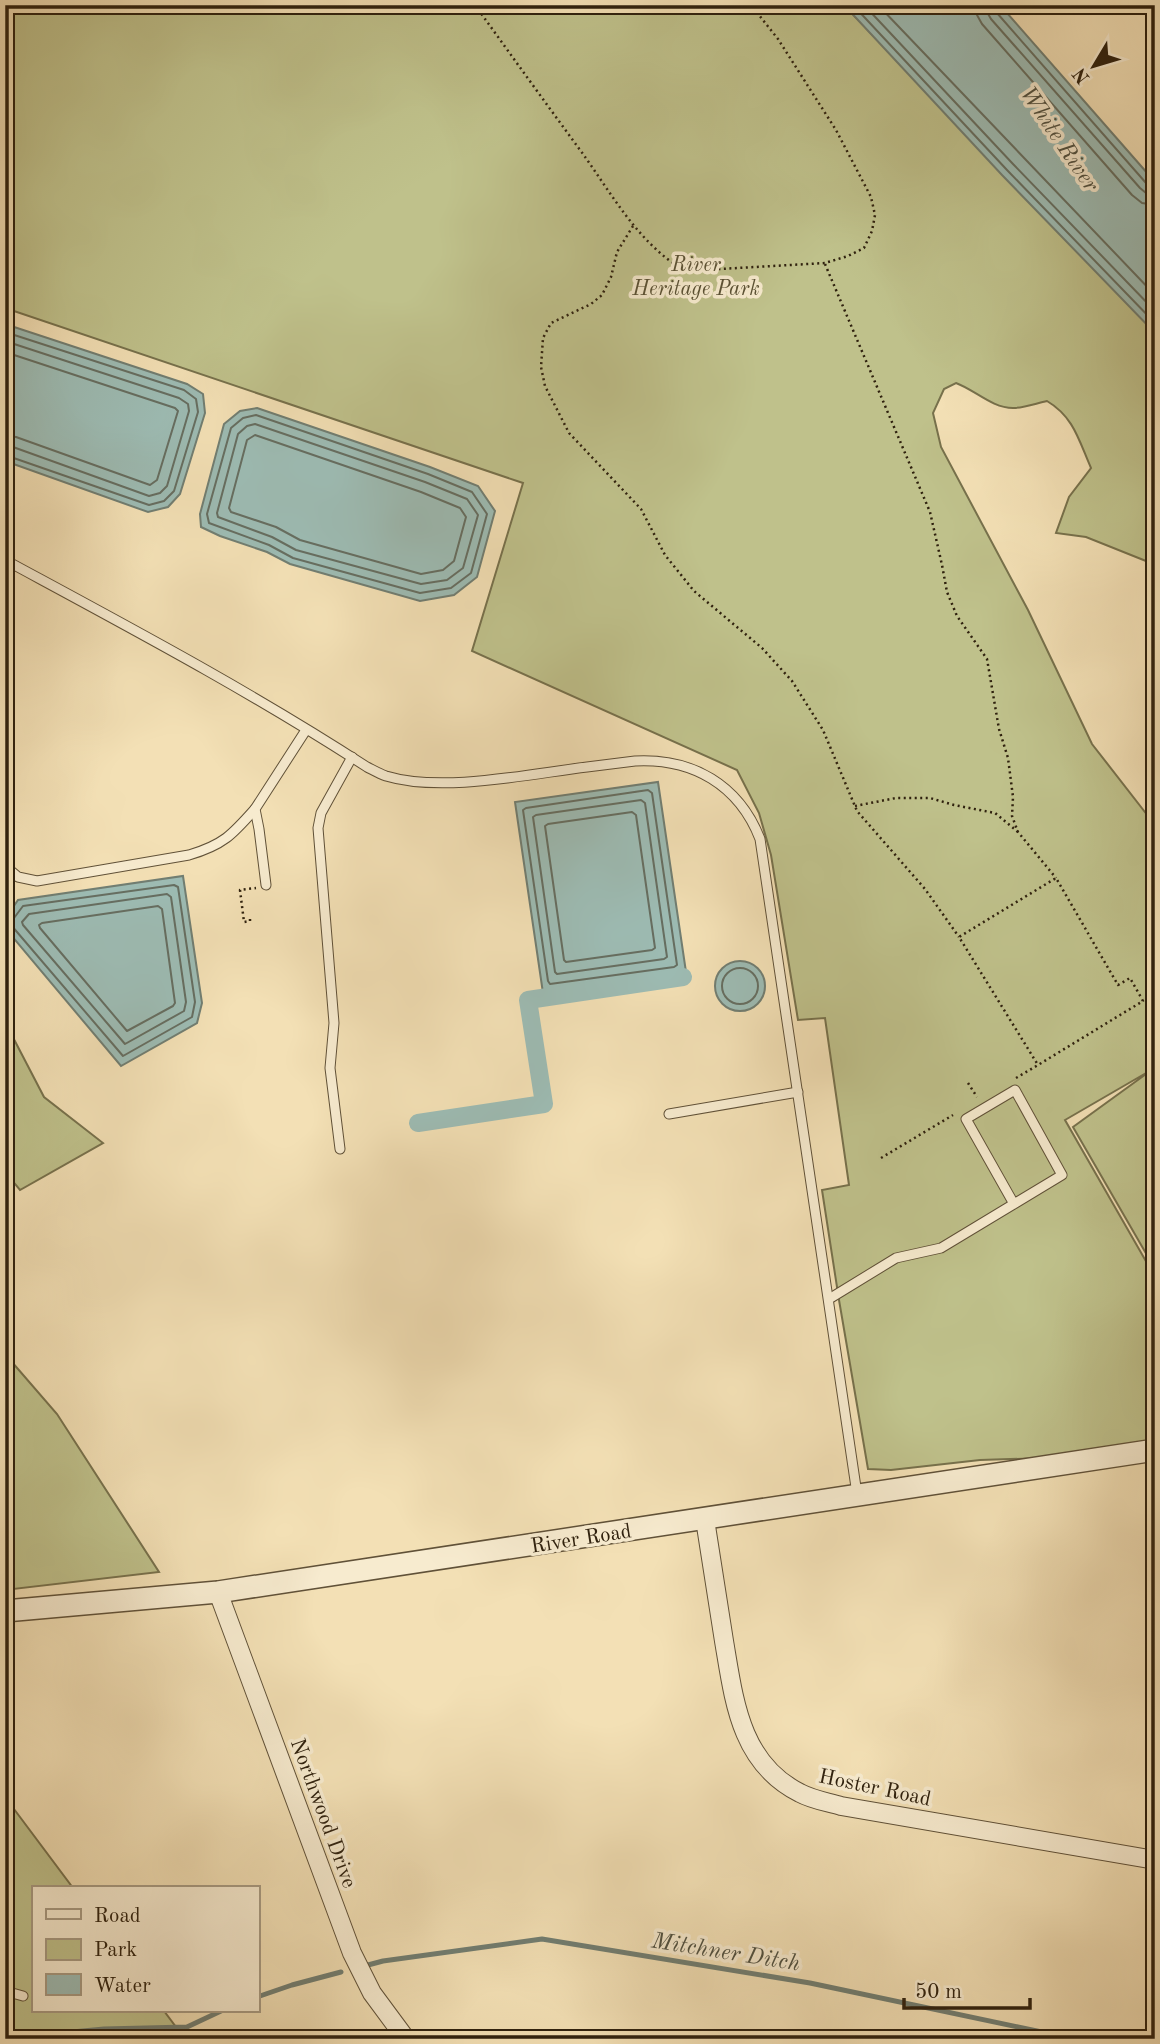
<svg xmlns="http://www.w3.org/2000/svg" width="1160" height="2044" font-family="'Old Standard TT',serif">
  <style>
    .green { fill: #bfc18b; stroke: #77714c; stroke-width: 2 }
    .water { fill: #9dbcb4; stroke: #717e72; stroke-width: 2 }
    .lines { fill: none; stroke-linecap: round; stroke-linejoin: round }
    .shore { stroke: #666e61; stroke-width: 2 }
    .stream { stroke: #717e72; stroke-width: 5 }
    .canal { stroke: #9dbcb4; stroke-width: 18 }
    .service-casing { stroke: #605138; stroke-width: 11 }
    .minor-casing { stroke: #605138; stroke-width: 20 }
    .tertiary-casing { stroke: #605138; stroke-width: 24 }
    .path { stroke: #2f210e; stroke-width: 2.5; stroke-dasharray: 2 3.5; stroke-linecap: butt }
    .service { stroke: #f7ebcf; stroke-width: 9 }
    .minor { stroke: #f7ebcf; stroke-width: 18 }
    .tertiary { stroke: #f7ebcf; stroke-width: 21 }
    .labels { text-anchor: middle; stroke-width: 7; stroke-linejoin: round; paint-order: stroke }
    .park-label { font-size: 21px; font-style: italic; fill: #5a5134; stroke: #f7ebcf }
    .street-label { font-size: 21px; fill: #2f210e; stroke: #f7ebcf }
    .water-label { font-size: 23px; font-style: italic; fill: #505040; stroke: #f7ebcf }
  </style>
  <rect width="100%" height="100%" fill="#f3e0b5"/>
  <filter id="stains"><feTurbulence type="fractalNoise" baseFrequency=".00286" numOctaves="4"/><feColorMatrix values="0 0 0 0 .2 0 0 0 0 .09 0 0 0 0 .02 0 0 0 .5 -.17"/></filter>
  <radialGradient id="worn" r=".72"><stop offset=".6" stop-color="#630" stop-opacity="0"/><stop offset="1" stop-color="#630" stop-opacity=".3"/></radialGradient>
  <g class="green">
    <path d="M5,5H844L1155,332V505L1152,508L1146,561L1086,537L1056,533L1069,497L1091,468C1079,441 1074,417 1047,401C1037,403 1024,408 1013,408C992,408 975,390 956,383L944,389L933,413L941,447L1028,610L1092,744L1155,825V1269L1073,1127L1153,1069L1065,1120L1155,1277V1441L1046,1458L980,1460L891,1470L868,1469L839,1300L822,1190L849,1185L825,1018L798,1020L771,855L759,813L737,770L472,651L523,483L5,308Z"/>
    <path d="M5,1022L44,1097L103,1143L20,1190L5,1172Z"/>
    <path d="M5,1354L57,1414L159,1572L5,1590Z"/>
    <path d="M5,1797L73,1888H33V2011H164L185,2039H5Z"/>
  </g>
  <g class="water">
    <path d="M844,5H1000L1155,182V333L1002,175Z"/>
    <path d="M5,324L187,384L203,394L205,413L180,494L168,507L148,512L5,461Z"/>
    <path d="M257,408L430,467L478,486L495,511L477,577L454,595L420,601L290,564L267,552L220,536L201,527L200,514L224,424L240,411Z"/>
    <path d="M658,782L686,972L543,993L515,802Z"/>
    <path d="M183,876L202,1003L197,1023L121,1066L5,928V919L18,900Z"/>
    <circle cx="740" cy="986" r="25"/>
  </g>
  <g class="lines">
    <g class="shore">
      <path d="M853,5L1007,170L1155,323"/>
      <path d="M864,5L1013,164L1155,311"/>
      <path d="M878,5L1155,295"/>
      <path d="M976,5L977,15L982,24L1132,195L1142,203L1155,205"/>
      <path d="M986,5L987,12L991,19L1140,188L1146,193L1155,194"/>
      <path d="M995,5L997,13L1146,183L1155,185"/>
      <path d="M5,332L184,390L196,399L198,412L174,491L164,501L149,505L5,455"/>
      <path d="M5,341L179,398L188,404L189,411L167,486L160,493L149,496L13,447L5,446"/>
      <path d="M5,352L175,408L178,411L157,480L150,485L16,437L5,436"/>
      <path d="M256,415L428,474L472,492L487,514L471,573L451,588L420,593L293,558L269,545L209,523L207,514L231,428L243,418Z"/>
      <path d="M255,424L425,482L467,499L478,515L463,568L447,580L421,584L296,550L272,537L218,517L217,513L238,434L247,426Z"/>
      <path d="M255,435L421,492L460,508L466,517L454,561L443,570L421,574L300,540L276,527L231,512L229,508L247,440Z"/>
      <path d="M648,790L652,793L677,965L674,967L550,984L548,981L523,810L526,808Z"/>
      <path d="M641,800L645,803L667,957L664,959L557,974L555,972L533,817L536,815Z"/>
      <path d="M632,812L636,815L655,948L652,950L566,962L564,960L545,826L548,824Z"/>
      <path d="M174,885L178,887L195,1002L192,1017L123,1056L11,925V922L23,906Z"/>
      <path d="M167,894L171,897L186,1002L184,1011L125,1044L23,925L22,922L29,914Z"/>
      <path d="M158,906L162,909L175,1003L173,1006L127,1031L40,928L39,925L42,923Z"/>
      <circle cx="740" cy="986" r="18"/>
    </g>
    <g class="stream">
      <path d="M368,1965L383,1961L542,1939L810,1983L1075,2039"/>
      <path d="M257,1997L292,1985L341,1972"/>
      <path d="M32,2039L51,2034L104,2029L187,2027L221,2011"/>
    </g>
    <path class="canal" d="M418,1123L544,1104L528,1000L683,977"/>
    <defs>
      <g id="service">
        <path d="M5,560C127,626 250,691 367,767C373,770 380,774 386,776C442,793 529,774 587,767C603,765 619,763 635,761C693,758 739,785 760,839L857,1494"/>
        <path d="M5,866L18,877L37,881L189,855C223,845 232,835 255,809"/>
        <path d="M266,885L259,829L255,809L306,730"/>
        <path d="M669,1114L798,1092"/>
        <path d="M340,1149L330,1068L334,1023L318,828L321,813L352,757"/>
        <path d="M829,1299L896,1258L941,1248L1062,1175L1015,1090L966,1119L1014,1204"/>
        <path d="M5,1991L23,1996"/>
      </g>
      <g id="minor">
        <path d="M705,1519C711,1560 718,1601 724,1641C734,1700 740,1763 800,1793C813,1800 828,1802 841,1806L1155,1860"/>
        <path d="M218,1592L352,1953L372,1993L406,2039"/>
      </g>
      <path id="tertiary" d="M5,1611L218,1592L1155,1450"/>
    </defs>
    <use href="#service" class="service-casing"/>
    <use href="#minor" class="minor-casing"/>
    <use href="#tertiary" class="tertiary-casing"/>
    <g class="path">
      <path d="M475,5C511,55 547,105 583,154C613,196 639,244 685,271L825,263L848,256L864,248L872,231L875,215L871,197L836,130L778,39L751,5"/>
      <path d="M633,226L617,252L611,277L602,295L591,304L551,323L543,338L541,367L545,386L569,433L641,509L665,555L694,591L762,648L792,681L823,730L857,811L925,889L959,937"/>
      <path d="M825,264L930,512L942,565L947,592L957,616L987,659L999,729L1008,758L1013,797L1012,816L1018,832L1056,878"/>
      <path d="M855,806L896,798H930L954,805L995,813L1018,832"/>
      <path d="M250,919V921L244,922L240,890L256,888"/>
      <path d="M1016,1078L1038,1065L1143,1001L1130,978L1118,985L1056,878L959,937L1038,1065"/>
      <path d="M968,1083L977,1097"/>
      <path d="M881,1158L953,1115"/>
    </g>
    <use href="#service" class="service"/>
    <use href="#minor" class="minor"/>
    <use href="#tertiary" class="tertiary"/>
  </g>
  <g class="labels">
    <g class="park-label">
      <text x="696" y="271">River<tspan x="696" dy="24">Heritage Park</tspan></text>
    </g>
    <g class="street-label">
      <text transform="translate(581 1538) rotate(-9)" y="7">River Road</text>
      <text transform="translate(875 1787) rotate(12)" y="7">Hoster Road</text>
      <text transform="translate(324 1813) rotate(70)" y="7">Northwood Drive</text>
    </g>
    <g class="water-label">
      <text transform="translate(1060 138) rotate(56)" y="8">White River</text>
      <text transform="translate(726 1951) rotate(9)" y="8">Mitchner Ditch</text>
    </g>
  </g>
  <rect width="1160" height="2044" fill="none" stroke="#f3e0b5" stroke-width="28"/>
  <rect x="7" y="7" width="1146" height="2030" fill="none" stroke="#2f210e" stroke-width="3.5"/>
  <rect x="14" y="14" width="1132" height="2016" fill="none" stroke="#2f210e" stroke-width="2"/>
  <rect x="32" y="1886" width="228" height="126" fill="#f7ebcf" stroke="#a79a82" stroke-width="2"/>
  <rect x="46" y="1909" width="35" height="10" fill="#f7ebcf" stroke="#a79a82" stroke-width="2"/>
  <text x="94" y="1922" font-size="21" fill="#2f210e">Road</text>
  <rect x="46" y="1939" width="35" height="21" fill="#bfc18b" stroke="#a79a82" stroke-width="2"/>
  <text x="94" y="1956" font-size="21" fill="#2f210e">Park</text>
  <rect x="46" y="1974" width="35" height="21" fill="#9dbcb4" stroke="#a79a82" stroke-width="2"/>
  <text x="94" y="1992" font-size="21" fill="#2f210e">Water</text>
  <g transform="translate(1094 66) rotate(232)" stroke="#f7ebcf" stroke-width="5" paint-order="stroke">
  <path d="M0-5L12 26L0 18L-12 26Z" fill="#2f210e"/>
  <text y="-10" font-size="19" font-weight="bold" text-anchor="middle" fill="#2f210e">N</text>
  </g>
  <path d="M904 1998v10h126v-10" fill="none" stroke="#2f210e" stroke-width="3.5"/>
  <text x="915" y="1998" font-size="21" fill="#2f210e" stroke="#f7ebcf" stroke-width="5" paint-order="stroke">50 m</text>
  <rect width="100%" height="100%" filter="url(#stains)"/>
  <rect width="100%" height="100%" fill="url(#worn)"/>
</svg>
